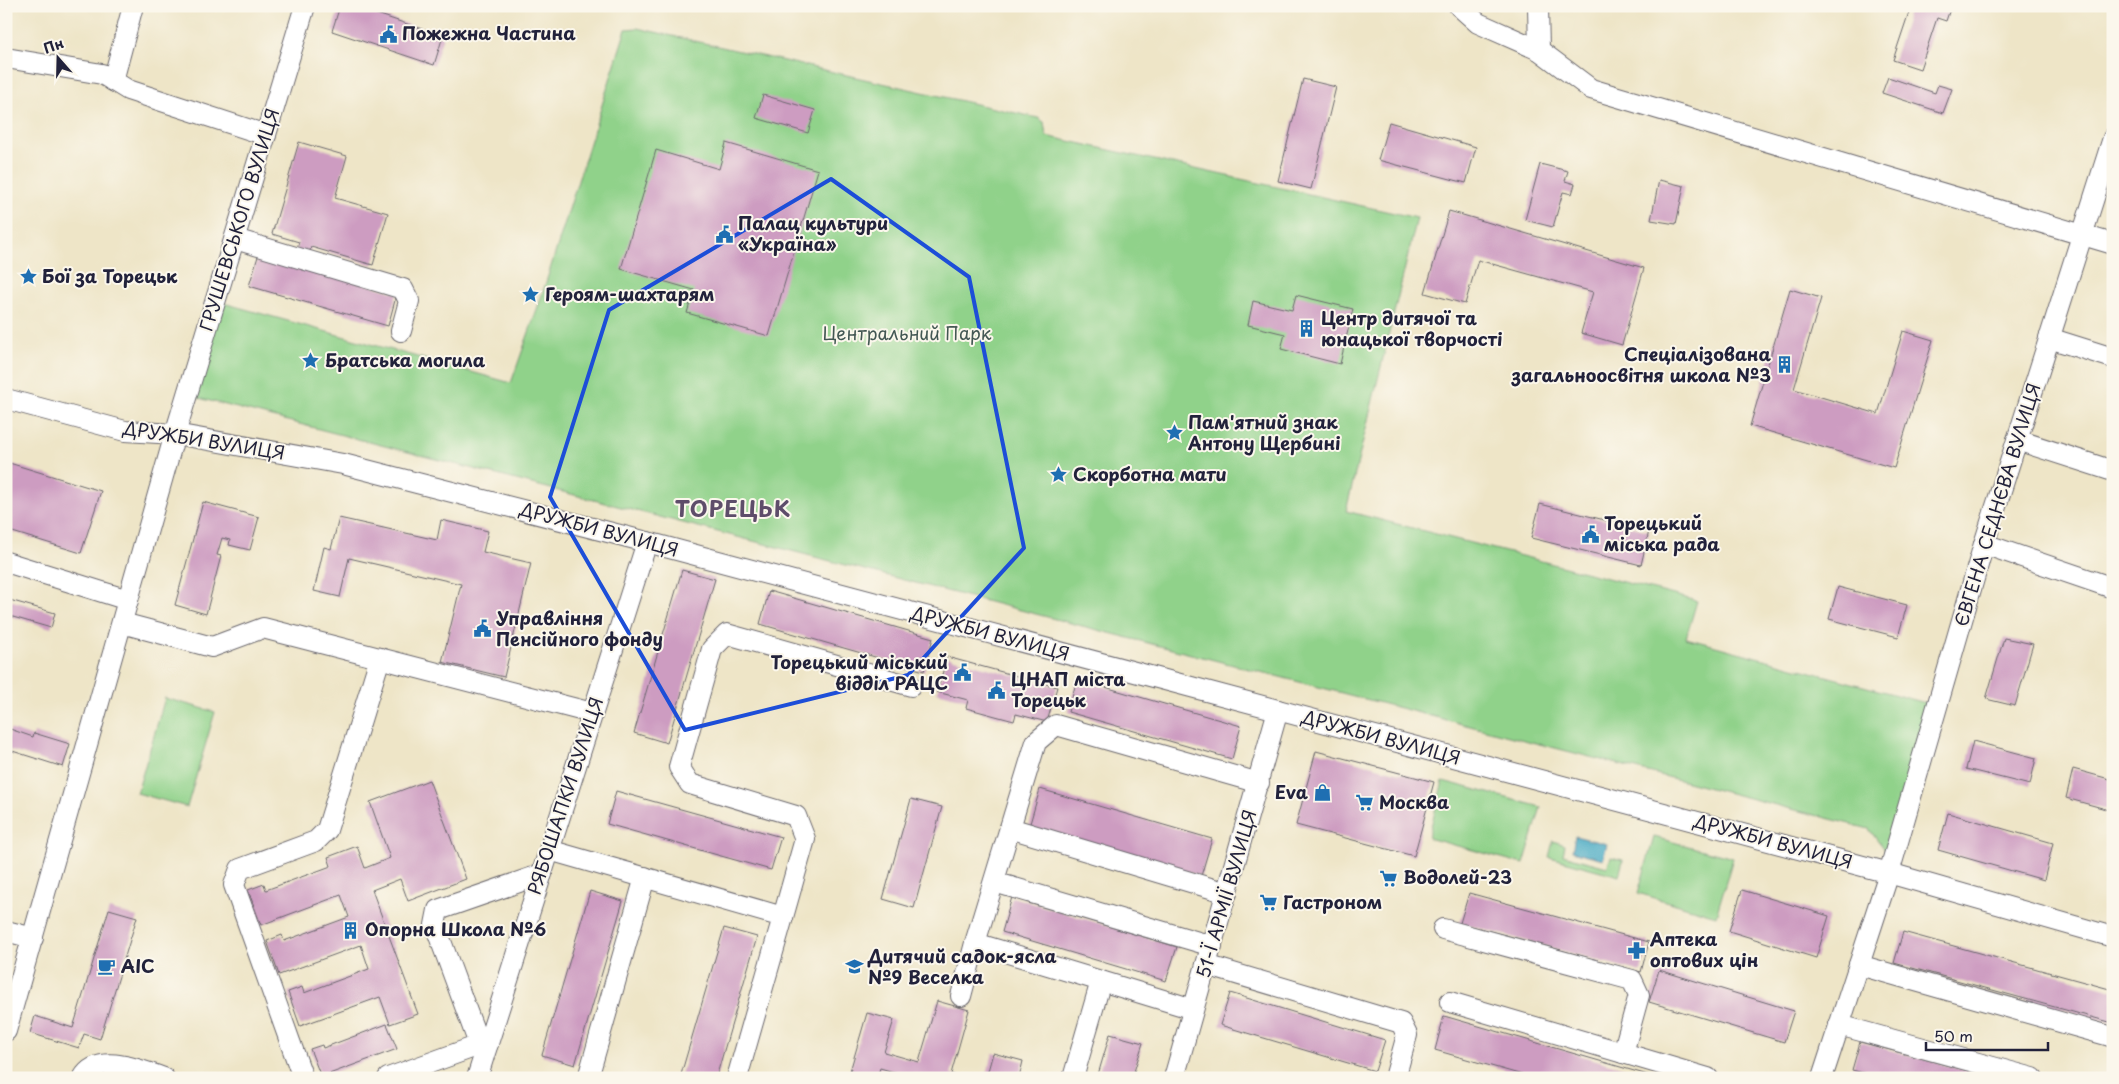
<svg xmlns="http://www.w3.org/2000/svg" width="2119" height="1084" font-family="'Playpen Sans',sans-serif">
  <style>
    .green { fill: #90d28a; stroke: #597a62 }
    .water { fill: #43a8c3; stroke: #32657f }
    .building { fill: #cd9cc1 }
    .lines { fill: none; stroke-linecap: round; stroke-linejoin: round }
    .minor-casing { stroke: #69666c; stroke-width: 22 }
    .minor { stroke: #fff; stroke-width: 20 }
    .marked { fill: none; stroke: #1d4ed8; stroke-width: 4; stroke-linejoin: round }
    .labels { text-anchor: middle; stroke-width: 4; stroke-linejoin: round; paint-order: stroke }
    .poi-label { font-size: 18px; font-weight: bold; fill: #22223b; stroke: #fbf7ec; text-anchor: start }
    .street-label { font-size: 18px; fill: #22223b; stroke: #fbf7ec }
    .park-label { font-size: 18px; fill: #435753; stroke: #fbf7ec }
    .district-label { font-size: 22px; font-weight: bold; letter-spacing: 1px; fill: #5e4d6a; stroke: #fbf7ec }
  </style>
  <rect width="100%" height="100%" fill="#fbf7ec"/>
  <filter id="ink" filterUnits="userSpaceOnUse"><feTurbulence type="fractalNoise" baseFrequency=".02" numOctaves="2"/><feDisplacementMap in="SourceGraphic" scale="10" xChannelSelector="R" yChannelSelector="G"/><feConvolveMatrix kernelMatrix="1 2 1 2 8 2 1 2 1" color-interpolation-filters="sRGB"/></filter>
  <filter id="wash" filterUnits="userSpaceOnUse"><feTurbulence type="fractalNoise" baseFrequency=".0096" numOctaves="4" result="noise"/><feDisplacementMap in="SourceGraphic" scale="20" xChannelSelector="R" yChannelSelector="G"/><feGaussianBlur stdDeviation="1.12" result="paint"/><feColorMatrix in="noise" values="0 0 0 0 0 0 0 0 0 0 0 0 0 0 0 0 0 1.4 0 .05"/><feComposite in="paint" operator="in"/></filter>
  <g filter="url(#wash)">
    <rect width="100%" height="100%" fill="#eee5c7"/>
    <g class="green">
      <path d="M637,28L1038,118L1044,122L1046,136L1417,218L1346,511L1697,601L1686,638L1937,706L1893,862L1869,829L187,395L216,301L511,383L541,298L626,29Z"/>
      <path d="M165,698L215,712L187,807L137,793Z"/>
      <path d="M1443,781L1541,807L1524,864L1428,838Z"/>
      <path d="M1654,837L1733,858L1716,916L1638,893Z"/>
      <path d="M1553,841L1565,845L1563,855L1607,867L1611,857L1623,860L1619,876L1549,857Z"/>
    </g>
    <path class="water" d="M1575,836L1607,844L1603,859L1572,851Z"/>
    <g id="blocks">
      <g class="building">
        <path d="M340,6H353L443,36L434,65L332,31Z"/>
        <path d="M1911,6H1951L1946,21L1937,18L1920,69L1893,60Z"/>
        <path d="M1888,77L1935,93L1938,85L1952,89L1943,113L1882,93Z"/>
        <path d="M1303,79L1336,87L1311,189L1278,181Z"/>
        <path d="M763,95L815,110L808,133L756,118Z"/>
        <path d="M1389,122L1476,147L1466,183L1378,160Z"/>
        <path d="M299,142L347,156L335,198L388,213L373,265L311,247L305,267L397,293L388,326L249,286L259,253L292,263L299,242L272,234Z"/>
        <path d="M726,143L818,170L769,336L687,313L694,290L621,269L656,150L719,169Z"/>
        <path d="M1540,164L1568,171L1565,181L1575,184L1572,194L1563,192L1553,227L1525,220Z"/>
        <path d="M1659,180L1684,186L1676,224L1651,220Z"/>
        <path d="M1449,211L1644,268L1622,345L1581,333L1593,292L1478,260L1465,304L1425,293Z"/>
        <path d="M1790,289L1821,298L1794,389L1878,414L1903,331L1933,340L1894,468L1750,426Z"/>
        <path d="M1296,295L1353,309L1340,364L1281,349L1285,334L1248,325L1253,301L1292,310Z"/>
        <path d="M6,462L101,491L81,553L6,530Z"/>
        <path d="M203,502L259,517L250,550L229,545L230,540L222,538L217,555L221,556L206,614L175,605Z"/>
        <path d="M1540,504L1649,531L1641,565L1531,538Z"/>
        <path d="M339,518L437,540L441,520L488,531L483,552L531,563L504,677L442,662L461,584L349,558L340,597L314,591L324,547L331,549Z"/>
        <path d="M682,570L715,579L667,743L634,733Z"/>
        <path d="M1838,587L1907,605L1898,637L1829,619Z"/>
        <path d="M769,591L933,638L924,671L760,624Z"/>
        <path d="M6,599L55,613L51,628L6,615Z"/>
        <path d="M2004,638L2033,644L2015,706L1986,699Z"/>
        <path d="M947,657L1057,687L1047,722L1016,714L1014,721L966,708L968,700L937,692Z"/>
        <path d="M1077,679L1241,726L1232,759L1068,712Z"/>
        <path d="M10,729L33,737L34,733L70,744L63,767L6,749Z"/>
        <path d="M1973,741L2036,758L2030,785L1966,769Z"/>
        <path d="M1316,751L1434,782L1414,856L1296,825Z"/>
        <path d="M2073,769L2113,780V811L2066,798Z"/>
        <path d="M429,780L466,879L408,901L400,879L372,890L418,1014L390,1024L380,997L300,1026L288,992L302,987L304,993L369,969L361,945L279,975L267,941L282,935L284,941L349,917L341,895L261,925L248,890L264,884L266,890L331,866L328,857L357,846L365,868L390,858L370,802Z"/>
        <path d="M1040,789L1212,839L1201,876L1029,827Z"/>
        <path d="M616,791L781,837L771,870L607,824Z"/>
        <path d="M911,799L942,807L914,908L883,899Z"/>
        <path d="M1948,813L2053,843L2044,880L1938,850Z"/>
        <path d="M1742,890L1829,916L1816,958L1729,931Z"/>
        <path d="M590,891L623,901L575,1065L542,1055Z"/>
        <path d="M1469,893L1649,942L1641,972L1460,923Z"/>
        <path d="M1012,897L1177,947L1166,981L1002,932Z"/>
        <path d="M109,909L137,917L100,1039L84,1034L79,1048L30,1033L35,1016L73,1028Z"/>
        <path d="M724,928L757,937L716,1078H680Z"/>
        <path d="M1903,932L2113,990V1023L1894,963Z"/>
        <path d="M1659,970L1794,1011L1784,1042L1649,1002Z"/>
        <path d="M1230,993L1385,1040L1375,1071L1220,1025Z"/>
        <path d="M937,1001L969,1010L951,1074L961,1078H915L880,1068L877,1078H848L867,1013L894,1020L884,1052L919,1062Z"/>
        <path d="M1444,1016L1655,1077V1078H1533L1435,1050Z"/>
        <path d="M387,1024L397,1049L321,1077L310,1049L322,1045L323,1048Z"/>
        <path d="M1110,1034L1143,1043L1132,1078H1097Z"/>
        <path d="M1860,1042L1975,1073L1973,1078H1883L1852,1070Z"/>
        <path d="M993,1053L1023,1061L1019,1078H986Z"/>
      </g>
    </g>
  </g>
  <g filter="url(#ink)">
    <use href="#blocks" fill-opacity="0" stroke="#69666c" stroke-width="1"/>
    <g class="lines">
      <defs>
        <g id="minor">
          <path d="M1459,6L1478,23L1539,50L1591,89L2113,244"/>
          <path d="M1538,6L1539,50"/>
          <path d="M6,58L102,74L128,90L266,135"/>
          <path d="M113,81L133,6"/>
          <path d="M235,239L403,289L409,301L401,331"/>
          <path d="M2049,338L2113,358"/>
          <path d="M6,399L125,431L175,434L343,464L647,542L1889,873L2113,937"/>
          <path d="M2017,440L2113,471"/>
          <path d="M1984,544L2113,588"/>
          <path d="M6,562L128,600"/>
          <path d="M122,623L212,647L263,628L592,713"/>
          <path d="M1010,828L1227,893"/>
          <path d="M549,850L783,917L737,1078"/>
          <path d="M994,882L1212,946"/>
          <path d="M783,917L805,839L796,816L690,784L679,767L712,649L727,634L911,686"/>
          <path d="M1443,929L1632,980L1639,995L1623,1053"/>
          <path d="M6,931L33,938"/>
          <path d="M975,943L1036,742L1056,725L1259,783"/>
          <path d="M1206,965L1401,1023L1407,1035L1395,1078"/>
          <path d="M1859,965L2113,1037"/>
          <path d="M1101,981L1193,1009"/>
          <path d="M961,996L975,943L1101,981L1073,1078"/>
          <path d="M1450,1002L1708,1078"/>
          <path d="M1839,1025L2033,1078"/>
          <path d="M6,1031L175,434L305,6"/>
          <path d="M488,1044L476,1036L435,925L438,910L542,874"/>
          <path d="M83,1078C99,1051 142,1071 164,1078"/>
          <path d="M303,1078L234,885L240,869L316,841L327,830L380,658"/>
          <path d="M388,1078L474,1047L481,1042"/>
          <path d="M477,1078L647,542"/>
          <path d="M588,1078L645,877"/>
          <path d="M1174,1078L1278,710"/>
          <path d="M1822,1078L1889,873L1984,544L2113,138"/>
        </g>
      </defs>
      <use href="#minor" class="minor-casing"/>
      <use href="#minor" class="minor"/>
    </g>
  </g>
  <path class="marked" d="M831,179L969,277L1024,548L908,675L685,730L550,497L609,310Z"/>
  <defs>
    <symbol id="civic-bare" viewBox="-9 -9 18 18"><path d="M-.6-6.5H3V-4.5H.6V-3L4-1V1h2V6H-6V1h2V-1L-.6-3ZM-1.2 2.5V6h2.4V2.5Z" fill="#1f6fb2" stroke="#fbf7ec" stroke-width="2.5" paint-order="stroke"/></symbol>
    <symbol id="sight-bare" viewBox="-9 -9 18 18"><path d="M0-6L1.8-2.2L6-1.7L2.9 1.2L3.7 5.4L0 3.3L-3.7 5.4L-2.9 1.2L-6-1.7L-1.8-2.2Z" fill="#1f6fb2" stroke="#fbf7ec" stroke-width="2.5" paint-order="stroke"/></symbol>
    <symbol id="building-bare" viewBox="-9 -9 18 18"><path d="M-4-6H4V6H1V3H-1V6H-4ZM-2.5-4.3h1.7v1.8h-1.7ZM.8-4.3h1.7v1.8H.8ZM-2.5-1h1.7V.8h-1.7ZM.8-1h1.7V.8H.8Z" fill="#1f6fb2" stroke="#fbf7ec" stroke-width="2.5" paint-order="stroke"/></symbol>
    <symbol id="shop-bare" viewBox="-9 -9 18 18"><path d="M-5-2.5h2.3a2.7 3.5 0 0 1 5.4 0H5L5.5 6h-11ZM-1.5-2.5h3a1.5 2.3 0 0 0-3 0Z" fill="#1f6fb2" stroke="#fbf7ec" stroke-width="2.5" paint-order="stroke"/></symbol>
    <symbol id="supermarket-bare" viewBox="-9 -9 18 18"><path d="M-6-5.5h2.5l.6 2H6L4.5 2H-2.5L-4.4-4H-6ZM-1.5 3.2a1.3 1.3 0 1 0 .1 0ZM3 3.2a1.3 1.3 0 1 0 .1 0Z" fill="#1f6fb2" stroke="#fbf7ec" stroke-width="2.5" paint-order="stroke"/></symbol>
    <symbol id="pharmacy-bare" viewBox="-9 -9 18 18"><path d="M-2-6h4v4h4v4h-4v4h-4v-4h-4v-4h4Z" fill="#1f6fb2" stroke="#fbf7ec" stroke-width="2.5" paint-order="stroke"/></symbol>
    <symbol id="cafe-bare" viewBox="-9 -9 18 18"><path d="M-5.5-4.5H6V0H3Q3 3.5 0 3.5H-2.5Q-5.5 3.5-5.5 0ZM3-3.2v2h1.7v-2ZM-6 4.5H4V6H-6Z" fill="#1f6fb2" stroke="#fbf7ec" stroke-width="2.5" paint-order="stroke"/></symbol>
    <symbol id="school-bare" viewBox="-9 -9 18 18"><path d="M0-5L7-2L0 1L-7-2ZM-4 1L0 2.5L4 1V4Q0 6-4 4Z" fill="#1f6fb2" stroke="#fbf7ec" stroke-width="2.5" paint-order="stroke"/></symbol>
  </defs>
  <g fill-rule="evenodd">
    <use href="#civic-bare" x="376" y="22" width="25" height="25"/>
    <use href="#civic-bare" x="712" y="222" width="25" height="25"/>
    <use href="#sight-bare" x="16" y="264" width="25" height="25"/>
    <use href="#sight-bare" x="518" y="282" width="25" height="25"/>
    <use href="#building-bare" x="1294" y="316" width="25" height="25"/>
    <use href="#sight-bare" x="298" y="348" width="25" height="25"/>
    <use href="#building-bare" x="1772" y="352" width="25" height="25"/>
    <use href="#sight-bare" x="1162" y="420" width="25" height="25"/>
    <use href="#sight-bare" x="1046" y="462" width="25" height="25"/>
    <use href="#civic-bare" x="1578" y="522" width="25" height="25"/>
    <use href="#civic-bare" x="470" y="616" width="25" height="25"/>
    <use href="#civic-bare" x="950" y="660" width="25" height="25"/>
    <use href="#civic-bare" x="984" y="678" width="25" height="25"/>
    <use href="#shop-bare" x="1310" y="780" width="25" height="25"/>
    <use href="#supermarket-bare" x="1352" y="790" width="25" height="25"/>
    <use href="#supermarket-bare" x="1376" y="866" width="25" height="25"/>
    <use href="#supermarket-bare" x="1256" y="890" width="25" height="25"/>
    <use href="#building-bare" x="338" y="918" width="25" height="25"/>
    <use href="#pharmacy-bare" x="1624" y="938" width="25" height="25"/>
    <use href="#cafe-bare" x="94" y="954" width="25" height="25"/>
    <use href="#school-bare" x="842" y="954" width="25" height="25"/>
  </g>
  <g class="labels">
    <g class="poi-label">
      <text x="402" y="40">Пожежна Частина</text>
      <text x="738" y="230">Палац культури<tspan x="738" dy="21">«Україна»</tspan></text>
      <text x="42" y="283">Бої за Торецьк</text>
      <text x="545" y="301">Героям-шахтарям</text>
      <text x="1321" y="325">Центр дитячої та<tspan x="1321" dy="21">юнацької творчості</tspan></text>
      <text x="1771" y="361" text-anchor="end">Спеціалізована<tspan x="1771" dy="21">загальноосвітня школа №3</tspan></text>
      <text x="325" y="367">Братська мoгила</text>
      <text x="1188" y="429">Пам'ятний знак<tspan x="1188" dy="21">Антону Щербині</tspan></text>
      <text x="1073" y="481">Скорботна мати</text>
      <text x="1604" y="530">Торецький<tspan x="1604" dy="21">міська рада</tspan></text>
      <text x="496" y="625">Управління<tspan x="496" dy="21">Пенсійного фонду</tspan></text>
      <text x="948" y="669" text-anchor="end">Торецький міський<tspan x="948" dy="21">відділ РАЦС</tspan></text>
      <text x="1011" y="686">ЦНАП міста<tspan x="1011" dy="21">Торецьк</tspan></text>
      <text x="1308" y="799" text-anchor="end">Eva</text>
      <text x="1379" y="809">Москва</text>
      <text x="1403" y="884">Водолей-23</text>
      <text x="1283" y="909">Гастроном</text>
      <text x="365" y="936">Опорна Школа №6</text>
      <text x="1650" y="946">Аптека<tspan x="1650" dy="21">оптових цін</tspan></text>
      <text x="868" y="963">Дитячий садок-ясла<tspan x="868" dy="21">№9 Веселка</tspan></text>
      <text x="121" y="973">АІС</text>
    </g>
    <g class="street-label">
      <text transform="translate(240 220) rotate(-73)" y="6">ГРУШЕВСЬКОГО ВУЛИЦЯ</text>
      <text transform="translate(204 441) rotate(9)" y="6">ДРУЖБИ ВУЛИЦЯ</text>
      <text transform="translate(1998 505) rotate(-73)" y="6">ЄВГЕНА СЕДНЄВА ВУЛИЦЯ</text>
      <text transform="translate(599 530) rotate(15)" y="6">ДРУЖБИ ВУЛИЦЯ</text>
      <text transform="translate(990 634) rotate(15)" y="6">ДРУЖБИ ВУЛИЦЯ</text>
      <text transform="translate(1381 738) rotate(15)" y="6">ДРУЖБИ ВУЛИЦЯ</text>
      <text transform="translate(566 796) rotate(-72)" y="6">РЯБОШАПКИ ВУЛИЦЯ</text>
      <text transform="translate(1773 842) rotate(15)" y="6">ДРУЖБИ ВУЛИЦЯ</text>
      <text transform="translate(1227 894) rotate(-74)" y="6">51-Ї АРМІЇ ВУЛИЦЯ</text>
    </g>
    <g class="park-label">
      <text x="907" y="340">Центральний Парк</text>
    </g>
    <g class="district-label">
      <text x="733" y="517">ТОРЕЦЬК</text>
    </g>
  </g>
  <rect width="2119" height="1084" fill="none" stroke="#fbf7ec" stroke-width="25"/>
  <g transform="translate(58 58) rotate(340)" stroke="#fbf7ec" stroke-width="4" paint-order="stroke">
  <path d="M0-4L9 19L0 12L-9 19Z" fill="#22223b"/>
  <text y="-8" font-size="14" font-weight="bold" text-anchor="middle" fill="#22223b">Пн</text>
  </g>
  <path d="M1926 1042v8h122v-8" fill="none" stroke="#22223b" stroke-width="2.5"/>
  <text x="1934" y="1042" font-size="15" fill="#22223b" stroke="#fbf7ec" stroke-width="4" paint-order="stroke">50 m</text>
</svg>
